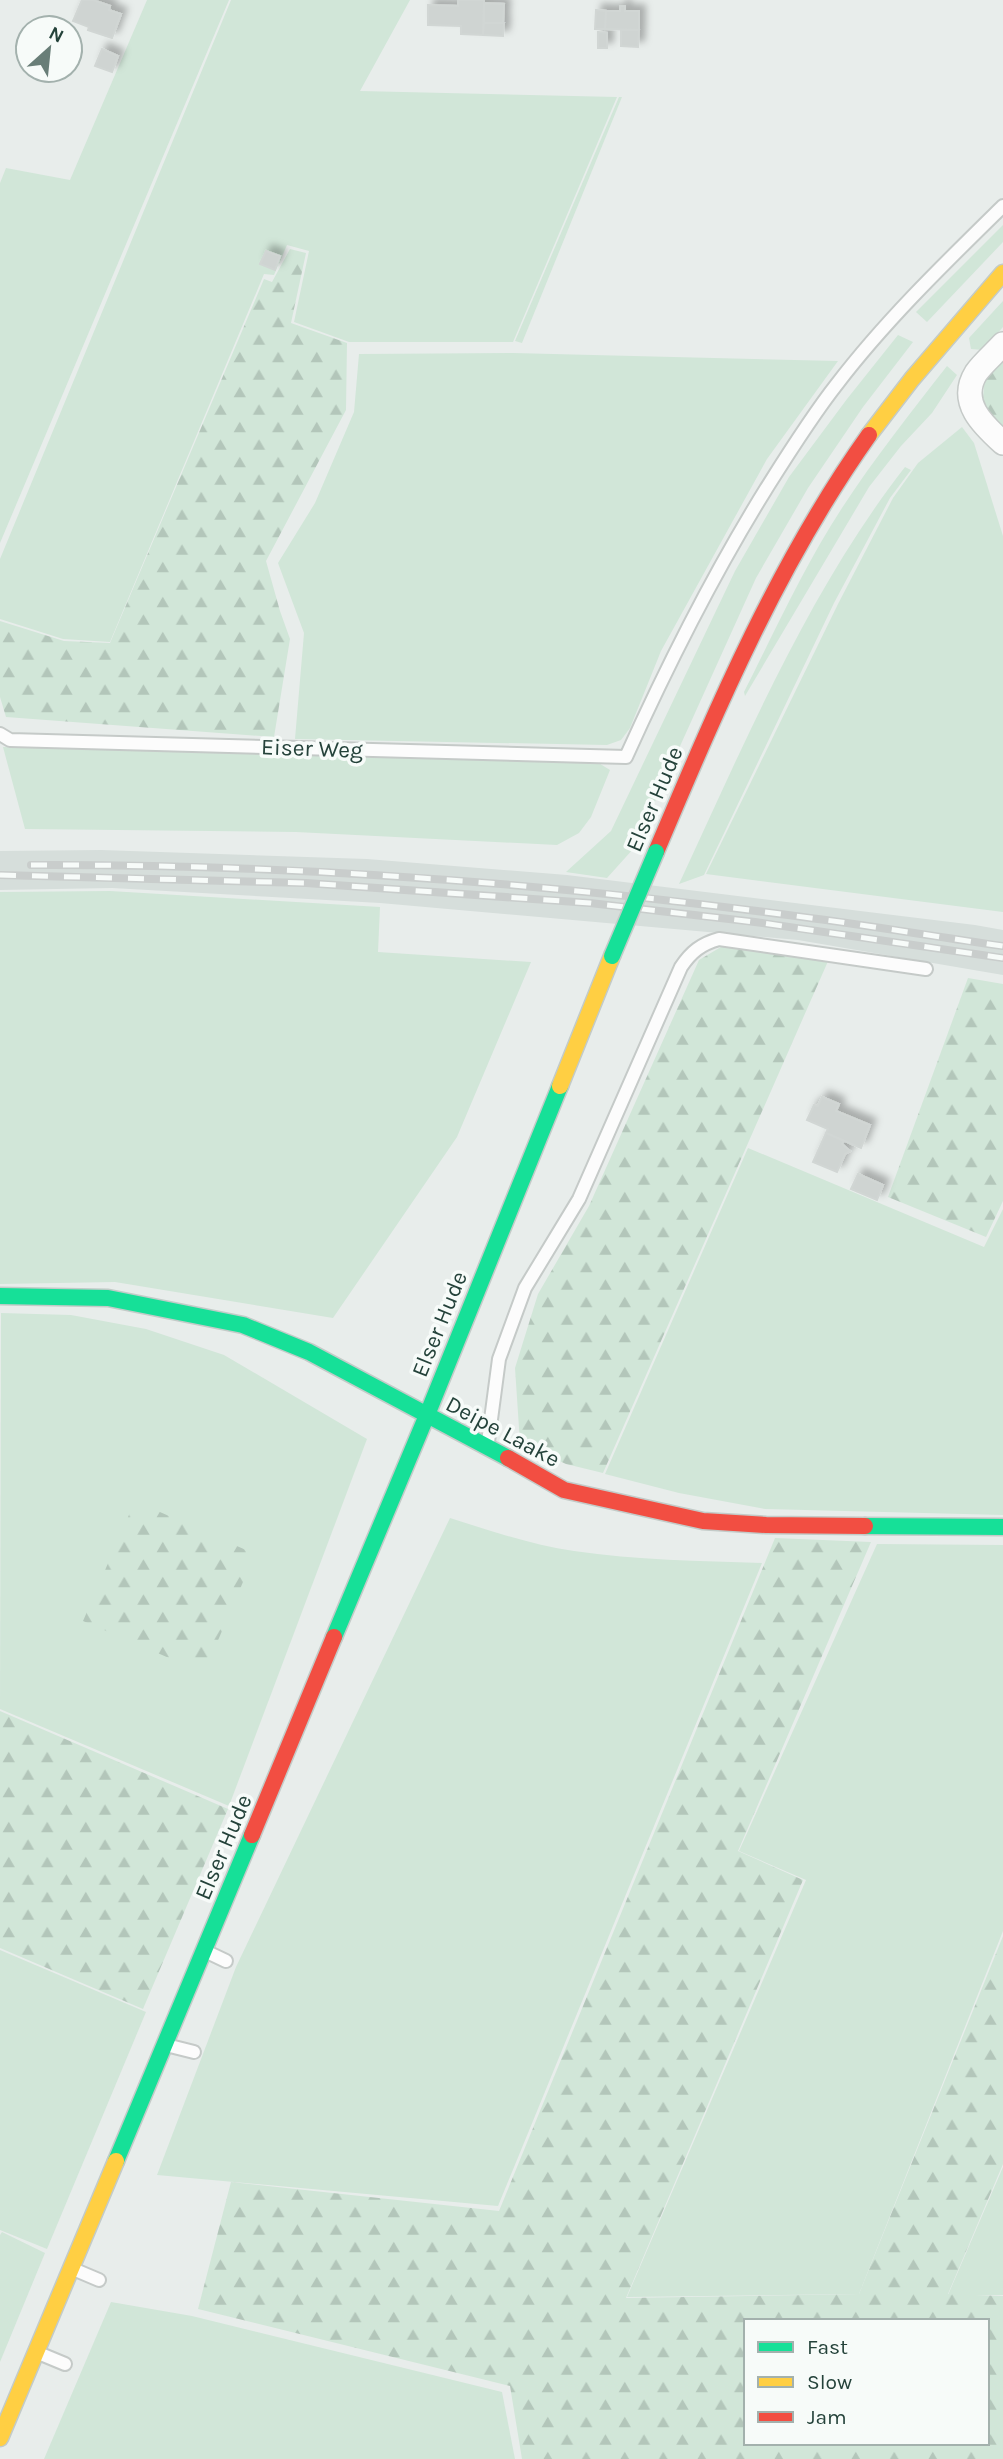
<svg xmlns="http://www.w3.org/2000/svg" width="1003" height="2459" font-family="Karla,sans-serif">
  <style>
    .built { fill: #d6dedb }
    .green { fill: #d1e6d8 }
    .forest { fill: url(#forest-firs); fill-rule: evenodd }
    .building { fill: #cfd4d2; stroke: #d1d6d4; stroke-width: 2; filter: url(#shadow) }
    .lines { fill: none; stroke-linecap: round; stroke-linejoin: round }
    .lane-casing { stroke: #c5cac8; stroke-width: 16 }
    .street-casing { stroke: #c5cac8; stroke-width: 26 }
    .fast-casing { stroke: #c3cbc8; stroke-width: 19 }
    .slow-casing { stroke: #c3cbc8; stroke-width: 19 }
    .jam-casing { stroke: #c3cbc8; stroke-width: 19 }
    .lane { stroke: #fcfcfc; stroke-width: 12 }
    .street { stroke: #fcfcfc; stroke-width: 23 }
    .fast { stroke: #16e098; stroke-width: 16 }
    .slow { stroke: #ffcf43; stroke-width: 16 }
    .jam { stroke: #f24e42; stroke-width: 16 }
    .rail-casing { stroke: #c9cdcc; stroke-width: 8 }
    .rail { stroke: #f7fbf9; stroke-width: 5; stroke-dasharray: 16; stroke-linecap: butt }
    .fast-bridge-casing { stroke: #c3cbc8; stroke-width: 19; stroke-linecap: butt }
    .fast-bridge { stroke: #16e098; stroke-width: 16 }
    .labels { text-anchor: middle; stroke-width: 7; stroke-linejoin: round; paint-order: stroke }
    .street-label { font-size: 23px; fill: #24423a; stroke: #f7fbf9 }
  </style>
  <defs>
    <pattern id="forest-firs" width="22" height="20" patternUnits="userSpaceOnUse" patternTransform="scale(1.75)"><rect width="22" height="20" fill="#d1e6d8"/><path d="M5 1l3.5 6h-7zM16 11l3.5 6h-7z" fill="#b3c6ba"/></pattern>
    <filter id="shadow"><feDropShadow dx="6" dy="-6" stdDeviation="3.5" flood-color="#0004"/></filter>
  </defs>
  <rect width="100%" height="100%" fill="#e8edeb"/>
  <path class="built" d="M101,850L367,859L567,875L975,925L1003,930V975L798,940L380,903L112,888L0,890V851Z"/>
  <g class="green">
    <path d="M147,0H229L0,543V183L6,168L70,180Z"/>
    <path d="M231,0H410L360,91L617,97L513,342H349L294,322L309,251L287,245L274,275L264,274L110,642L63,639L0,619V559Z"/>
    <path d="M619,97H622L522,343L515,341Z"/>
    <path d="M1003,225V242L927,322L916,312Z"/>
    <path d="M1003,301V327L983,350L971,349L969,338Z"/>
    <path d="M898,335L913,342L863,407L808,488L756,578L634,848L607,878L566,872L611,831L735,571L789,477L847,399Z"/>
    <path d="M513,353L838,361L767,459L661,651L630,728L621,740L607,745L295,739L304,633L278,563L315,503L354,412L359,354Z"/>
    <path d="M947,366L957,375L932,413L901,446L869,487L745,696L744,692C775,631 804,566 842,508C874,459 911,412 947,366Z"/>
    <path d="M962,427L974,443L1003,536V912L706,874L838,604L893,498L918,463Z"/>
    <path d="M905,467L911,470L890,498L834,603L704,875L679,884C745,742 809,590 905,467Z"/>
    <path d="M3,747L597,762L610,770L591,817L579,833L557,845L296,832L25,829Z"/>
    <path d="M110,891L380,907L378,952L531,962L457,1137L333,1318L115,1282L0,1284V892Z"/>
    <path d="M748,1148L984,1247L1003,1209V1515L765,1509L679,1493L605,1474Z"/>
    <path d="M1,1313L71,1315L146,1329L224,1355L367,1439L229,1806L0,1709Z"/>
    <path d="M450,1518C491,1531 532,1545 574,1551C636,1560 700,1561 762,1563L498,2206L157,2175L236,1967Z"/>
    <path d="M877,1544L1003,1545V1931L859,2294L627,2297L806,1880L739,1851Z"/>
    <path d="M0,1950L146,2012L47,2249L0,2230Z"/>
    <path d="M1003,2167V2295H948Z"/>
    <path d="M2,2232L45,2253L0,2362V2235Z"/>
    <path d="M111,2302L192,2316L502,2392L515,2459H44Z"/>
  </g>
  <g class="forest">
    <path d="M290,249L306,253L291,323L347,343L346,410L266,561L280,611L290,639L274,737L6,717L0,697V621L64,641L110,643L264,279L272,282Z"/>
    <path d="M1003,358V433L989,419L983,398L985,376Z"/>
    <path d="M726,944L829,959L603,1473L566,1464L520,1443L515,1368L538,1294L589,1206L699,960Z"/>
    <path d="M968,978L1003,984V1201L986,1237L888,1197Z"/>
    <path d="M135,1501L255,1554L204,1673L83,1621Z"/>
    <path d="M775,1538L871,1542L738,1851L803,1880L626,2298L859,2294L1003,1936V2164L948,2294L1003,2296V2459H522L510,2386L198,2309L231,2182L499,2211ZM746,2321H987V2443H746Z"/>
    <path d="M0,1711L228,1809L143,2009L0,1948Z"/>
  </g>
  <g class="building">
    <path d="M82,0H93L110,6L109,10L121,14L112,38L88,30L89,27L73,21Z"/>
    <path d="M458,0H484L483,35L461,34V26L428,25V5L458,6Z"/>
    <path d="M484,3L504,4L503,23H484Z"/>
    <path d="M620,6H625V11H639V30L605,29L606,11H620Z"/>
    <path d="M596,10L606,11L605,29H595Z"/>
    <path d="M484,23H504L503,36L483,35Z"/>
    <path d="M621,30H639L638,47L621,46Z"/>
    <path d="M598,32L607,33V48H598Z"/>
    <path d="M102,49L118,56L112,72L95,66Z"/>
    <path d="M266,251L280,256L275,270L260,264Z"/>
    <path d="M822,1097L839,1104L836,1111L870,1125L861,1148L826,1133L828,1129L807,1120L814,1105L818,1106Z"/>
    <path d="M826,1133L844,1141L842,1144L850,1151L845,1154L837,1172L813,1162Z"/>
    <path d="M858,1174L883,1185L877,1200L851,1189Z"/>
  </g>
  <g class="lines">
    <defs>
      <g id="lane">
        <path d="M0,734L10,740L626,757C668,664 712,576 766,489C788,454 811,417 837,384C886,320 946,262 1003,206"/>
        <path d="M488,1442L499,1359L525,1288L579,1199L681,967C691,952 701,944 719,939L926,969"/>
        <path d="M205,1951L226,1961"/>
        <path d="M166,2045L194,2052"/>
        <path d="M73,2269L99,2280"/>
        <path d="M36,2352L65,2364"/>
      </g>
      <path id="street" d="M1003,344C995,353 983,363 976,373C958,402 983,425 1003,443"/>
      <g id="fast">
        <path d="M0,1296L108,1298L243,1325L309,1352L508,1458"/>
        <path d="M865,1526L1003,1527"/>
        <path d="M334,1637L427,1415L560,1086"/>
        <path d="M116,2161L252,1835"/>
      </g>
      <g id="slow">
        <path d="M869,435L912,379L1003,273"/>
        <path d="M560,1086L612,956"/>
        <path d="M0,2438L116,2161"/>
      </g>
      <g id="jam">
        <path d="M656,852C717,708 778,563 869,435"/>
        <path d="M508,1458L564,1490L703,1521L766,1525L865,1526"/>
        <path d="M252,1835L334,1637"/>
      </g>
    </defs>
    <use href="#lane" class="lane-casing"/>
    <use href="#street" class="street-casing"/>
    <use href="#fast" class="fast-casing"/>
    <use href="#slow" class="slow-casing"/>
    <use href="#jam" class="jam-casing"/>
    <use href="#lane" class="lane"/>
    <use href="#street" class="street"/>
    <use href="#fast" class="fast"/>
    <use href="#slow" class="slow"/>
    <use href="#jam" class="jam"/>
    <defs>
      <g id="rail">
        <path d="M31,865C284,864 537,882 788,915C860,924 931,936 1003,946"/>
        <path d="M0,875L306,883L590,903L755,922L1003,958"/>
      </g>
    </defs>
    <use href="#rail" class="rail-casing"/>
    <use href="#rail" class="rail"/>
    <defs>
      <path id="fast-bridge" d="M612,956L656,852"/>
    </defs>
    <use href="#fast-bridge" class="fast-bridge-casing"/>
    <use href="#fast-bridge" class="fast-bridge"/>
  </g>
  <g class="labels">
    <g class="street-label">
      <text transform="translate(312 748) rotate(2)" y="8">Eiser Weg</text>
      <text transform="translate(654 799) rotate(-67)" y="8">Elser Hude</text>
      <text transform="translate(439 1324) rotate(-68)" y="8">Elser Hude</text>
      <text transform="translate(503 1431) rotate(28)" y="8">Deipe Laake</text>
      <text transform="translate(223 1847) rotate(-67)" y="8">Elser Hude</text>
    </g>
  </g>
  <rect x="744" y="2319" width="245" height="126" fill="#f7fbf9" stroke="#a3b1ad" stroke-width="2"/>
  <rect x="758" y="2342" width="35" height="10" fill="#16e098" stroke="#a3b1ad" stroke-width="2"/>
  <text x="807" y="2354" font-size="21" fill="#24423a">Fast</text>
  <rect x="758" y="2377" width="35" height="10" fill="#ffcf43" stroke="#a3b1ad" stroke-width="2"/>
  <text x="807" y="2389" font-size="21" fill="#24423a">Slow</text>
  <rect x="758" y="2412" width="35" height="10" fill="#f24e42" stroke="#a3b1ad" stroke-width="2"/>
  <text x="807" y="2424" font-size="21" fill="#24423a">Jam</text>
  <g transform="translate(49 49) rotate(27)"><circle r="33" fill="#f7fbf9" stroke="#a3b1ad" stroke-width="2"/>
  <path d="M0-5L12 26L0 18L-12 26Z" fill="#697e78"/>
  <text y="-10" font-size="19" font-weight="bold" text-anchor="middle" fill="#24423a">N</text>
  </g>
</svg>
